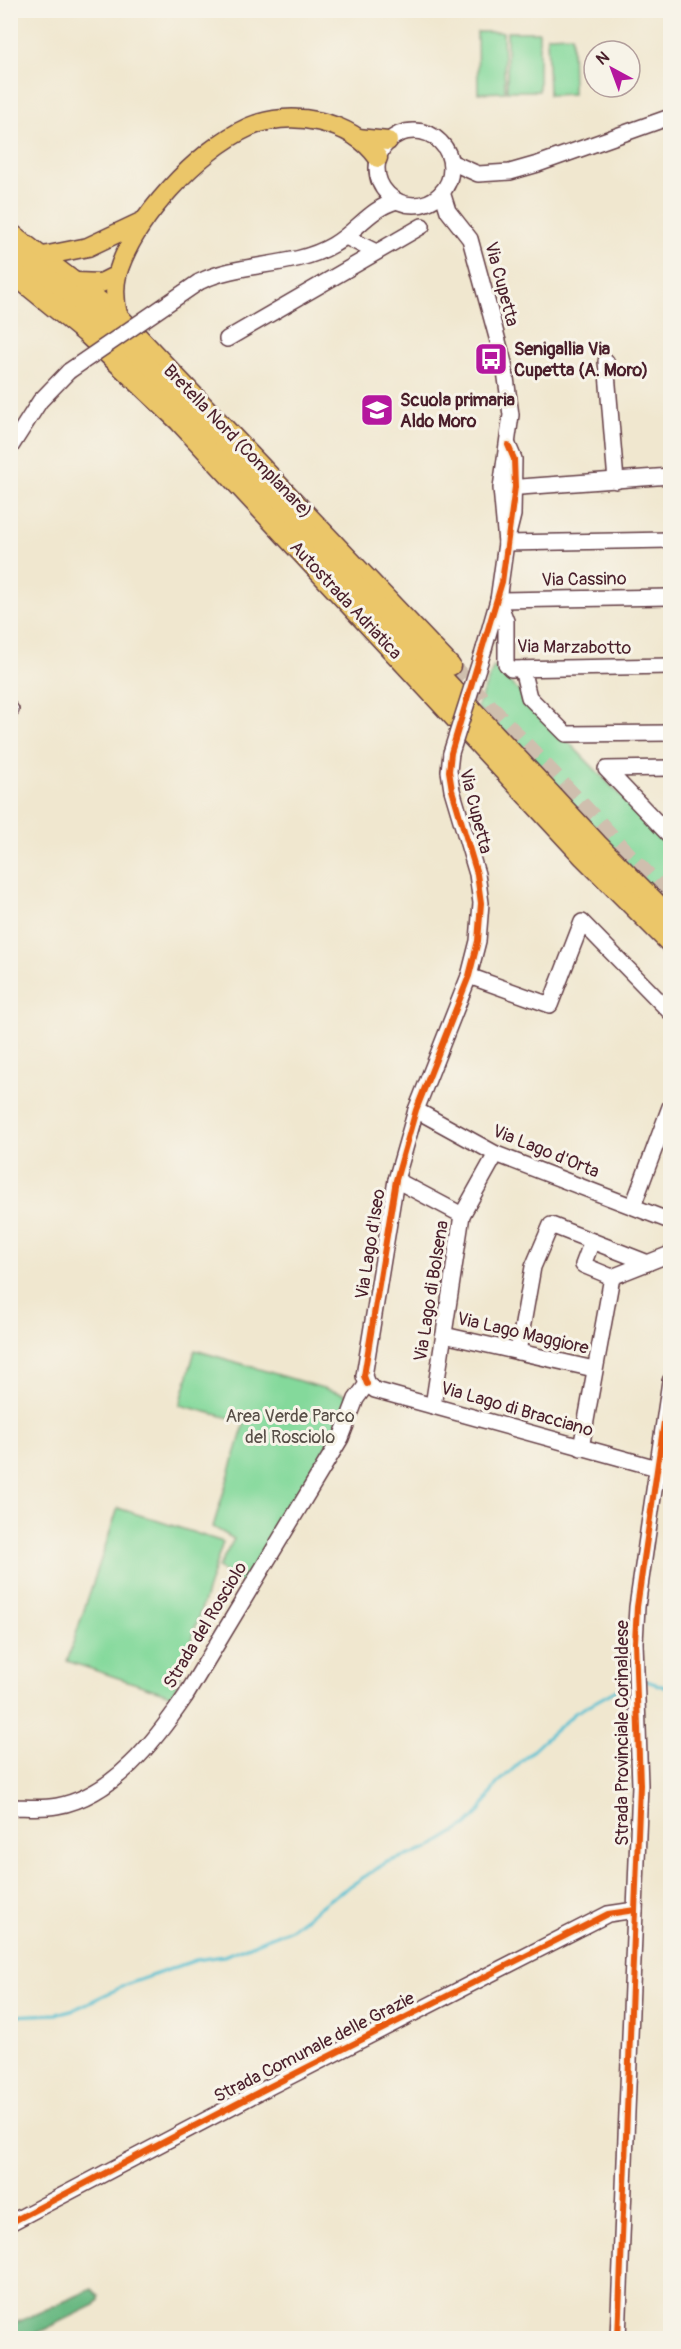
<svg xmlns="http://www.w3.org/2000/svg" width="681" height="2349" font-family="Pangolin,sans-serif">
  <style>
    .green { fill: #84d99b; stroke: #677c63; stroke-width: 1.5 }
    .forest { fill: #6bb983; stroke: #5a6c57; stroke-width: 1.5 }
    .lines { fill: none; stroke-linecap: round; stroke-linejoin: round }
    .stream { stroke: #56c0d2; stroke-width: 3 }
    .major-tunnel { stroke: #cfbfae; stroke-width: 18; stroke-dasharray: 18 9; stroke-linecap: butt }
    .minor-casing { stroke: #633d44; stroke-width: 18 }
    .major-casing { stroke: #633d44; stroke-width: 21 }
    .highway-casing { stroke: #633d44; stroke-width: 24 }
    .minor { stroke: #fff; stroke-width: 15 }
    .major { stroke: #ebc669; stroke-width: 18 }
    .highway { stroke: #ebc669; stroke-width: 21 }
    .minor-bridge-casing { stroke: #633d44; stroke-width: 18; stroke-linecap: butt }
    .minor-bridge { stroke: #fff; stroke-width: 15 }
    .cycleway-casing { stroke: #f7f3e8; stroke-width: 10 }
    .cycleway { stroke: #e8590c; stroke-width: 6 }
    .labels { text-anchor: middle; stroke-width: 6; stroke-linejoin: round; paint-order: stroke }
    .street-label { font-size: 18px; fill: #4a1f2b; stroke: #f7f3e8 }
    .poi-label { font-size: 18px; font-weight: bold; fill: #4a1f2b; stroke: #f7f3e8; text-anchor: start }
    .park-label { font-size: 18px; fill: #584e47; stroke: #f7f3e8 }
  </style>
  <rect width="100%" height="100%" fill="#f7f3e8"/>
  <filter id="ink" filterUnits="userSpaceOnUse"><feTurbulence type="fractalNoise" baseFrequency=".0167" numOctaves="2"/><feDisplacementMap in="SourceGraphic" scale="12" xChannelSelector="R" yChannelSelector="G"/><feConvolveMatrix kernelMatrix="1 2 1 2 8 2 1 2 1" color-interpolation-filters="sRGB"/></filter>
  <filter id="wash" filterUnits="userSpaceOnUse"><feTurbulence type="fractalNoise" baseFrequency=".008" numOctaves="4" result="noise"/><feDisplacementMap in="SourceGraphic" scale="24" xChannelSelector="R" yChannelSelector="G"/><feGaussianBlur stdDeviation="1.35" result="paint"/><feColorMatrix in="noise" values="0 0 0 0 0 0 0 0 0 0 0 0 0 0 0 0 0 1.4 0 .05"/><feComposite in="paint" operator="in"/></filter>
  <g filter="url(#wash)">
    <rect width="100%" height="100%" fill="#f0e7cf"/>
    <g class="green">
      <path d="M477,32H503L505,92L478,93Z"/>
      <rect x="507" y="32" width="32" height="59"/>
      <path d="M572,35L573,94L549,95L547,36Z"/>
      <path d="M494,666L670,846V909L477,707Z"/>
      <path d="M195,1350L350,1396L331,1446L246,1586L218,1568L234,1539L213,1527L245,1422L180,1405Z"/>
      <path d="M118,1508L223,1542L173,1696L67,1661Z"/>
    </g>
    <path class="forest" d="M92,2289L99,2296V2300L95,2305L27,2338H11V2325Z"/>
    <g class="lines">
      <g class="stream">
        <path d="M644,1680L670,1689"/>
        <path d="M10,2016L56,2014L75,2009L128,1984L196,1960L224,1956L291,1929L330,1899L387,1862L428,1849L467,1825L479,1813L496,1785L544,1740L575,1713L620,1688L630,1678"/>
      </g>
    </g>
  </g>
  <g filter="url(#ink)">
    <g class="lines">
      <path class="major-tunnel" d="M451,666L670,900"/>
      <defs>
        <g id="minor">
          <circle cx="414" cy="168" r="37"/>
          <path d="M451,162L478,174L510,172L538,164L670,117"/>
          <path d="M442,192L448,211L470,239L504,363L511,415L501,488L506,543"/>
          <path d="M346,237L376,252"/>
          <path d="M199,282C241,261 292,269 333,245C356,232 370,208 397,201"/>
          <path d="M227,339L422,226"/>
          <path d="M606,361L616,481"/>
          <path d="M10,448L40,401L69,371"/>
          <path d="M507,488L670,476"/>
          <path d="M506,543L670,540"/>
          <path d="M498,600L506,621V664L511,669L670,666"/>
          <path d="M498,600L670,597"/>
          <path d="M484,649L498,600L506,543L513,515L514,459L508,445"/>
          <path d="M522,669L529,697L566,734L670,733"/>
          <path d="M10,709L11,710"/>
          <path d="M670,768L606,769L670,836"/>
          <path d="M469,976L550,1005L582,922L670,1012"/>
          <path d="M416,1110L496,1154L670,1221"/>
          <path d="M396,1180L462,1215"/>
          <path d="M633,1206L670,1107"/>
          <path d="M592,1241L583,1265L612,1277"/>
          <path d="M612,1277L670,1254"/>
          <path d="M444,1335L594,1369"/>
          <path d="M518,1352L533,1267L551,1225L648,1263"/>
          <path d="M367,1384L364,1376L396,1180L416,1110L469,976L478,941L481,903L477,874L452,790L449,771L451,753"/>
          <path d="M367,1384L375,1390L657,1468"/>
          <path d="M433,1406L462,1215L496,1154"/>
          <path d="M581,1448L612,1277"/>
          <path d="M10,1807C26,1807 42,1809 57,1806C113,1796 155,1741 185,1697L341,1438L356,1399L367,1384"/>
          <path d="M10,2223L263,2090L608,1914L635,1910"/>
          <path d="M618,2338L640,1785L635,1642L637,1607L670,1381"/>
        </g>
        <g id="major">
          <path d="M358,138L388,141"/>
          <path d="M10,232L118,315L451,666"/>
          <path d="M43,256L88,247L143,221"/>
          <path d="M77,282L101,283L117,275"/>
          <path d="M118,315C115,302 114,288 117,275C133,220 198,150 249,127C291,109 351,120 378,158"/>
        </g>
        <g id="highway">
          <path d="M10,248L99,320L192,410L597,845L670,918"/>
          <path d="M10,270L86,332L180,421L584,856L670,942"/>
        </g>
      </defs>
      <use href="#minor" class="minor-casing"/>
      <use href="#major" class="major-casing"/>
      <use href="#highway" class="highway-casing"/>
      <use href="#minor" class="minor"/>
      <use href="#major" class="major"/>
      <use href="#highway" class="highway"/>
      <defs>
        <g id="minor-bridge">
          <path d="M69,371L199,282"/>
          <path d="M451,753L484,649"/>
        </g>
      </defs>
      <use href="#minor-bridge" class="minor-bridge-casing"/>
      <use href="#minor-bridge" class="minor-bridge"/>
      <defs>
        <g id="cycleway">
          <path d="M367,1384L364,1376L396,1180L416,1110L469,976L478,941L481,903L477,874L452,790L449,771L451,753L502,582L515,487L514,459L508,445"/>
          <path d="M10,2223L263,2090L608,1914L635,1910"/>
          <path d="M618,2338L640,1785L635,1642L637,1607L670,1381"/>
        </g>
      </defs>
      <use href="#cycleway" class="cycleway-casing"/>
      <use href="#cycleway" class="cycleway"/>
    </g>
  </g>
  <defs>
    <symbol id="bus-square" viewBox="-11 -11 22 22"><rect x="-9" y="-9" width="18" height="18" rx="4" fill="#b5179e" stroke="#f7f3e8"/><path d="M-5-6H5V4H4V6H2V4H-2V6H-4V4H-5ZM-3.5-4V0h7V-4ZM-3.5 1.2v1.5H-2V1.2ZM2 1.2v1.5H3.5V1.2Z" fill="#fff"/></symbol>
    <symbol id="school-square" viewBox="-11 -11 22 22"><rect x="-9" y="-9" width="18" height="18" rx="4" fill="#b5179e" stroke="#f7f3e8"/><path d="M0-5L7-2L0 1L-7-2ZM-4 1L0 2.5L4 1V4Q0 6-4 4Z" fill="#fff"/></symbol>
  </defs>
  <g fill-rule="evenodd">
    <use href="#bus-square" x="472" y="340" width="38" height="38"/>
    <use href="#school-square" x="358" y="391" width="38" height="38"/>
  </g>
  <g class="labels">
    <g class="street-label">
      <text transform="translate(502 284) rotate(75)" y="6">Via Cupetta</text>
      <text transform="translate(238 441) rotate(46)" y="6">Bretella Nord (Complanare)</text>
      <text transform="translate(584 579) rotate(-1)" y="6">Via Cassino</text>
      <text transform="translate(346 600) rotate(47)" y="6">Autostrada Adriatica</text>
      <text transform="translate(574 647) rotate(1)" y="6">Via Marzabotto</text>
      <text transform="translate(476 811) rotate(76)" y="6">Via Cupetta</text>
      <text transform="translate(546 1151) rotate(22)" y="6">Via Lago d'Orta</text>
      <text transform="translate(370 1244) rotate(-81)" y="6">Via Lago d'Iseo</text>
      <text transform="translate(431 1291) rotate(-81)" y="6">Via Lago di Bolsena</text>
      <text transform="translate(523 1333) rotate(13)" y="6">Via Lago Maggiore</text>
      <text transform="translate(517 1409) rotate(16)" y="6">Via Lago di Bracciano</text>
      <text transform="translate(205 1625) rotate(-59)" y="6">Strada del Rosciolo</text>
      <text transform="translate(622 1733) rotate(-90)" y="6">Strada Provinciale Corinaldese</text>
      <text transform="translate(314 2047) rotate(-27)" y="6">Strada Comunale delle Grazie</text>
    </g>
    <g class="poi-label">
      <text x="514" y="355">Senigallia Via<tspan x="514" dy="21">Cupetta (A. Moro)</tspan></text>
      <text x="400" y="406">Scuola primaria<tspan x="400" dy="21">Aldo Moro</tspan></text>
    </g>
    <g class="park-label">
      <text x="290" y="1422">Area Verde Parco<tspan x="290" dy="21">del Rosciolo</tspan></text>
    </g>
  </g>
  <rect width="681" height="2349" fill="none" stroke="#f7f3e8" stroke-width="36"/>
  <g transform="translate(612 69) rotate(319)"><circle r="28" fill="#f7f3e8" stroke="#b29e9c" stroke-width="1.5"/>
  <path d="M0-4.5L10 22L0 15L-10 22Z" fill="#b5179e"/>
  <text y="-9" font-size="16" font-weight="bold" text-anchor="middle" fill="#4a1f2b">N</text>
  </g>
</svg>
